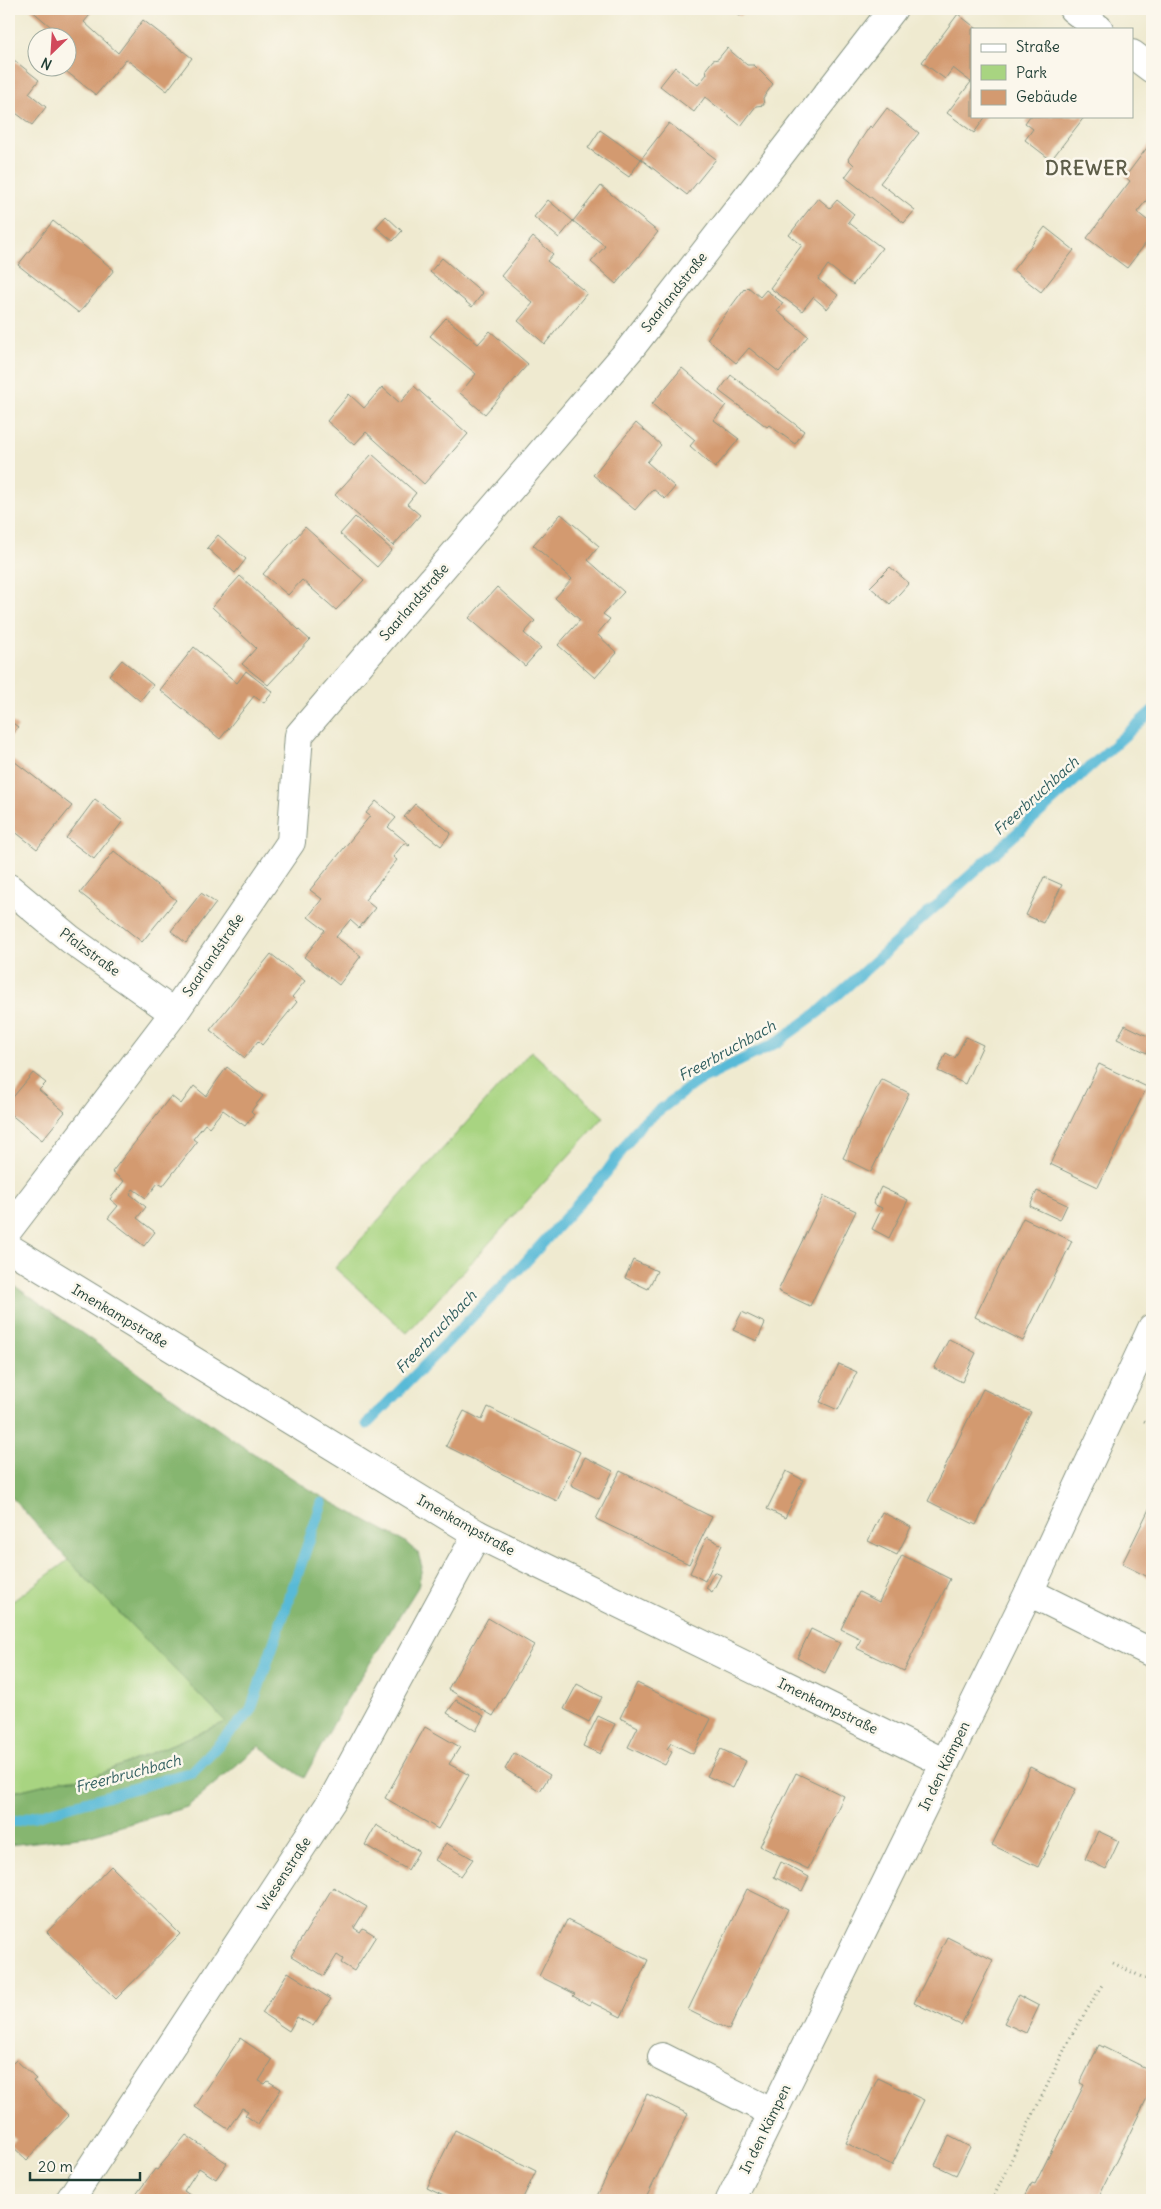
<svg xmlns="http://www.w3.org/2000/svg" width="1161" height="2209" font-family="Delius,sans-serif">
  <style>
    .green { fill: #a8d481; stroke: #64885a }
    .forest { fill: #86b66f; stroke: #527a52 }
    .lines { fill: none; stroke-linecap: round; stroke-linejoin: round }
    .stream { stroke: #58bad7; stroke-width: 11 }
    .building { fill: #d39a70 }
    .minor-casing { stroke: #879482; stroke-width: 30 }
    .path { stroke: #879482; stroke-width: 3; stroke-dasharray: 1 4; stroke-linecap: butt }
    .minor { stroke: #fff; stroke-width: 28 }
    .labels { text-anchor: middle; stroke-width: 5; stroke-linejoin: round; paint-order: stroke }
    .street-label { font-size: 14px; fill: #1f3d34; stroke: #fbf7ec }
    .water-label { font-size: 15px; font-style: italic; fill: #2d5c5d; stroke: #fbf7ec }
    .district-label { font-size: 19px; font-weight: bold; letter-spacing: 1px; fill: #5e5e49; stroke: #fbf7ec }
  </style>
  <rect width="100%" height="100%" fill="#fbf7ec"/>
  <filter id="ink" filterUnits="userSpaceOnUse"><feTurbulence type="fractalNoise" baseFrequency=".02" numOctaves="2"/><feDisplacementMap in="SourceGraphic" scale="10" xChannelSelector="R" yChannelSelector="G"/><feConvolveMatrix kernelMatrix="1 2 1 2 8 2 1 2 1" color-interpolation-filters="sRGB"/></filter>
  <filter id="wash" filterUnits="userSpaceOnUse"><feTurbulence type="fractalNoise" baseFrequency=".0096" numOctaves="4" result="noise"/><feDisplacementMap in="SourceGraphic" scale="20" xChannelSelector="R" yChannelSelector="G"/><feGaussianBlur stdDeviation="1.12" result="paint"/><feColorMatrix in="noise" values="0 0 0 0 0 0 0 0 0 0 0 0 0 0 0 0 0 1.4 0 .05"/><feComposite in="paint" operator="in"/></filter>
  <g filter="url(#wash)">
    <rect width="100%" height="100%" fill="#efead0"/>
    <g class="green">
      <path d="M531,1051L604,1117L407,1333L335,1268Z"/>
      <path d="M68,1560L226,1722L93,1777L63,1780L9,1793V1604Z"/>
    </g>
    <path class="forest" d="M9,1282L242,1446L317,1494L404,1541L418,1553L422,1567L418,1587L344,1704L304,1778L259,1746L187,1807L87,1836L9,1845V1793L63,1780L93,1777L226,1722L68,1560L9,1494Z"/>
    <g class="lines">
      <g class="stream">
        <path d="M367,1424L522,1266L606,1173L640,1125L695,1083L776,1043L820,1011L1152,711"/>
        <path d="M9,1822L17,1821L192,1772L250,1712L322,1503"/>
      </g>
    </g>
    <g id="blocks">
      <g class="building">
        <path d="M30,9H95L84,22L118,53L143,20L192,58L167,91L126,59L96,95L62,68H68V38H64Z"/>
        <path d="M730,9H745L740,16Z"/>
        <path d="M958,14L977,29H972V116H986L974,133L947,113L971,82L953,68L945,79L922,62Z"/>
        <path d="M727,48L747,65H754L773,84L763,98L764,105L756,106L741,126L705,97L694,112L660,86L675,67L698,85L707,74L706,69L713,60L718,59Z"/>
        <path d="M9,56L39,80L29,93L46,107L32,125L9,108Z"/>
        <path d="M887,108L919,133L880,183L915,210L904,223L845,177L854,165L848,159L870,126L872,128Z"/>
        <path d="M1030,116H1085L1051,160L1025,140L1033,129L1025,123Z"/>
        <path d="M669,123L716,159L687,195L641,159Z"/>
        <path d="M600,130L641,159L629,177L588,148Z"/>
        <path d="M1152,141V197L1150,196L1137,212L1152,224V235L1127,268L1087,238L1130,181L1125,177Z"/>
        <path d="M601,186L658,232L616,284L591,262L605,246L573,221Z"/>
        <path d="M818,198L830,208L837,200L854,214L848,222L882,248L853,285L828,265L818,279L838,295L827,309L813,297L802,311L770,288L802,245L789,235Z"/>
        <path d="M548,200L573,221L559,238L534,217Z"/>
        <path d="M386,216L402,231L393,241L376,227Z"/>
        <path d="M53,221L114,270L79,313L18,265Z"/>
        <path d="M1045,227L1074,250L1041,292L1013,270Z"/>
        <path d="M533,237L553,254L547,261L587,293L545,344L518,321L533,303L501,276Z"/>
        <path d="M442,258L483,293L472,307L430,272Z"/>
        <path d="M748,287L760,297L766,290L783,303L777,311L808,336L779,372L749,348L736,363L707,339L744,289L745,290Z"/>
        <path d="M446,318L478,344L490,331L528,364L485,414L460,393L476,374L430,336Z"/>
        <path d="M682,368L726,405L714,420L739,439L715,468L690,446L695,440L652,404Z"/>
        <path d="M731,375L804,431L795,444L769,425L767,427L719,391Z"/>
        <path d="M414,386L468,434L424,484L366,432L354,445L327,421L349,394L364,408L382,387L400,403Z"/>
        <path d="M636,423L661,445L647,462L675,487L665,499L653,489L635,510L593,475Z"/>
        <path d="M372,454L416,493L407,504L420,515L393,546L335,495Z"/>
        <path d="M561,514L599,546L588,560L624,592L603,614L610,619L597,634L617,653L595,678L558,645L580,620L555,598L572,579L533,545Z"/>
        <path d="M355,517L392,550L377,567L340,534Z"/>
        <path d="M305,527L364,580L336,610L302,580L288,595L263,574Z"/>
        <path d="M218,535L246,559L235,573L207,548Z"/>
        <path d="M890,567L909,583L890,604L870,587Z"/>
        <path d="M240,576L310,640L268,685L242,664L256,648L212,607Z"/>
        <path d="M497,587L535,621L524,633L541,648L525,666L469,618Z"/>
        <path d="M194,647L237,683L246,671L273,692L264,703L254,696L220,739L160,690Z"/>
        <path d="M122,660L153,685L140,701L109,675Z"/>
        <path d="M9,720L18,727L9,739Z"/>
        <path d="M10,758L72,806L37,849L9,827Z"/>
        <path d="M95,799L123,821L94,859L66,838Z"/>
        <path d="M376,801L396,818L388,827L410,845L409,846L404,843L393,857L397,860L365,900L375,908L359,928L350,920L336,937L361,956L339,985L304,957L325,930L308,917L322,899L310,890L370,816L366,813Z"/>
        <path d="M415,804L451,833L441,846L404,817Z"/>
        <path d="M114,851L176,900L142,942L80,893Z"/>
        <path d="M1044,877L1062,885L1043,923L1026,915Z"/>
        <path d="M201,893L216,903L186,943L171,931Z"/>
        <path d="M271,954L305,981L292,997L297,1002L262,1045L258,1041L245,1058L210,1030Z"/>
        <path d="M1125,1025L1152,1038L1147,1053L1117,1039Z"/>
        <path d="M966,1037L983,1045L965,1084L938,1071L946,1053L955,1058Z"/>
        <path d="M1099,1064L1147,1087L1098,1187L1050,1164Z"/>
        <path d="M227,1067L263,1096L251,1111L254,1114L245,1126L223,1110L209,1127L205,1124L193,1139L197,1142L163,1186L158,1183L146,1198L133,1189L130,1194L146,1207L137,1218L155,1232L144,1246L108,1218L118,1206L110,1199L124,1181L112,1172L171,1096L181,1104L194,1086L206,1096Z"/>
        <path d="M33,1073L46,1083L39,1090L65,1112L42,1140L9,1113V1102Z"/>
        <path d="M881,1079L909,1093L871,1172L843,1158Z"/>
        <path d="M881,1187L908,1200L889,1238L872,1229L882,1208L873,1204Z"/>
        <path d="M1037,1191L1067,1205L1060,1220L1030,1206Z"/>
        <path d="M824,1196L856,1211L810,1306L778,1291Z"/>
        <path d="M1023,1218L1072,1241L1023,1341L975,1317Z"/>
        <path d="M633,1260L657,1271L648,1289L625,1278Z"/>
        <path d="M742,1312L765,1323L757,1341L733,1330Z"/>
        <path d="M949,1339L976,1353L962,1382L934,1368Z"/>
        <path d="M839,1364L857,1372L838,1410L820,1402Z"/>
        <path d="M983,1389L1031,1412L976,1525L928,1501Z"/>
        <path d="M488,1407L580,1452L557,1501L446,1446L464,1411L482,1420Z"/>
        <path d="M585,1457L613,1471L599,1499L571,1485Z"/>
        <path d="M620,1471L712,1517L689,1564L596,1519Z"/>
        <path d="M786,1471L803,1480L785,1518L767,1509Z"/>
        <path d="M1152,1503V1579L1122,1564Z"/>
        <path d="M882,1512L911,1527L897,1555L868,1541Z"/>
        <path d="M707,1537L722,1545L705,1581L690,1573Z"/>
        <path d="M902,1555L950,1579L904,1671L856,1648L861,1639L841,1629L859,1592L879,1602Z"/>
        <path d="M714,1572L721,1575L712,1592L706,1588Z"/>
        <path d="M488,1618L534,1645L493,1716L448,1689Z"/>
        <path d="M811,1629L840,1643L825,1673L797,1658Z"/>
        <path d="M637,1683L711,1719L693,1754L671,1743L667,1749L672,1752L665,1765L628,1747L638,1727L620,1718Z"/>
        <path d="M577,1684L602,1697L589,1722L564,1709Z"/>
        <path d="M456,1700L484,1716L476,1731L447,1713Z"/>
        <path d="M598,1716L615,1724L600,1754L583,1746Z"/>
        <path d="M425,1727L460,1747L449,1764L469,1775L438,1829L385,1798Z"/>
        <path d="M721,1749L746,1761L733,1788L707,1776Z"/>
        <path d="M514,1753L550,1775L540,1791L505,1769Z"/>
        <path d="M1030,1767L1076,1789L1038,1867L992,1845Z"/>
        <path d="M796,1773L844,1796L808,1869L760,1846Z"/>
        <path d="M376,1825L419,1851L408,1870L365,1845Z"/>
        <path d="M1098,1831L1119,1841L1106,1869L1085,1859Z"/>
        <path d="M446,1843L473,1859L461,1876L435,1860Z"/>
        <path d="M781,1862L809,1877L802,1891L774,1877Z"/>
        <path d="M111,1866L180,1934L116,1999L47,1932Z"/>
        <path d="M333,1887L367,1907L354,1928L360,1932L363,1928L376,1936L354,1971L341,1963L343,1959L337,1955L324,1976L291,1956Z"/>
        <path d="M747,1889L788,1909L729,2030L688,2010Z"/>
        <path d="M567,1920L648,1960L621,2017L591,2002L589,2005L573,1996L575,1994L539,1976Z"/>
        <path d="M947,1937L993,1960L961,2025L914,2003Z"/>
        <path d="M288,1972L331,1999L313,2026L297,2017L289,2031L262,2013Z"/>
        <path d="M1018,1995L1039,2006L1026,2033L1004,2023Z"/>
        <path d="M240,2038L272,2060L259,2081L265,2084L268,2081L281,2089L258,2124L245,2115L248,2111L242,2108L228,2129L195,2107Z"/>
        <path d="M1099,2045L1152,2071V2098L1148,2096L1097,2200H1023L1032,2183L1035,2184L1084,2085L1080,2083Z"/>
        <path d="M16,2060L36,2079L33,2081L69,2116L27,2160L10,2144L16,2139L9,2133V2067Z"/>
        <path d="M878,2078L924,2100L892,2165L846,2143Z"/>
        <path d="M647,2094L688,2114L645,2200H595Z"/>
        <path d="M455,2130L536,2171L522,2200H452L427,2188Z"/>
        <path d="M186,2135L227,2163L216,2179L199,2168L184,2191L197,2200H132L155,2169L157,2170Z"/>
        <path d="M949,2136L970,2147L956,2175L935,2165Z"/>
      </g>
    </g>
  </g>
  <g filter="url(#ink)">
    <use href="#blocks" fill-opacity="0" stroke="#879482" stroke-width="1"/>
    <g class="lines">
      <defs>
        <g id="minor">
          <path d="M1073,9L1099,29"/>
          <path d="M1132,54L1152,69"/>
          <path d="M9,888L70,939L174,1013"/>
          <path d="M9,1229L174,1013L291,842L299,735L630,349L893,9"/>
          <path d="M9,1248L477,1534L945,1763"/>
          <path d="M1029,1592L1152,1653"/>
          <path d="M662,2057L773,2113"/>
          <path d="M70,2200L333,1799L477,1534"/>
          <path d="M730,2200L1029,1592L1152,1328"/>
        </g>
      </defs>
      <use href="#minor" class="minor-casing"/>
      <g class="path">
        <path d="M1144,1421L1152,1425"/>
        <path d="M1113,1963L1152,1982"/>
        <path d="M992,2200L1070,2038L1102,1985"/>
      </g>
      <use href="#minor" class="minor"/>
    </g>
  </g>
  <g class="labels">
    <g class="street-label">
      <text transform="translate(674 292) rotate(-52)" y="5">Saarlandstraße</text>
      <text transform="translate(414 602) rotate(-49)" y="5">Saarlandstraße</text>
      <text transform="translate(90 952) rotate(36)" y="5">Pfalzstraße</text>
      <text transform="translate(213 955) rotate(-56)" y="5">Saarlandstraße</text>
      <text transform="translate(120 1316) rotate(31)" y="5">Imenkampstraße</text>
      <text transform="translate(466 1525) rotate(29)" y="5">Imenkampstraße</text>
      <text transform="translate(828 1706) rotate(26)" y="5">Imenkampstraße</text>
      <text transform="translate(944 1766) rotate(-64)" y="5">In den Kämpen</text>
      <text transform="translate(284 1874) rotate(-57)" y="5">Wiesenstraße</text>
      <text transform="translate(765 2129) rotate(-64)" y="5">In den Kämpen</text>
    </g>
    <g class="water-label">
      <text transform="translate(1036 796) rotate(-42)" y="5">Freerbruchbach</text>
      <text transform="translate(727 1051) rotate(-29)" y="5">Freerbruchbach</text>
      <text transform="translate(436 1332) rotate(-46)" y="5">Freerbruchbach</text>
      <text transform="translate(128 1774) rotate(-15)" y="5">Freerbruchbach</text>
    </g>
    <g class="district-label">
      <text x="1087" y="175">DREWER</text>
    </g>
  </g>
  <rect width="1161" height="2209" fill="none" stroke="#fbf7ec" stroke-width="30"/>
  <rect x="971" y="28" width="162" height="90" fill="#fbf7ec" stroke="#a3ada2"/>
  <rect x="981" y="44" width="25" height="8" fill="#ffffff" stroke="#a3ada2"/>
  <text x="1016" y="52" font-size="15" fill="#1f3d34">Straße</text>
  <rect x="981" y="65" width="25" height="15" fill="#a8d481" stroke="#a3ada2"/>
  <text x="1016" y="78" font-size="15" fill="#1f3d34">Park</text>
  <rect x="981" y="90" width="25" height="15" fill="#d39a70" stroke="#a3ada2"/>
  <text x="1016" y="102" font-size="15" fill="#1f3d34">Gebäude</text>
  <g transform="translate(52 52) rotate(205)"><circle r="24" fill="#fbf7ec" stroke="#a3ada2"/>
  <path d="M0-4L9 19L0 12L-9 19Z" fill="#d1495b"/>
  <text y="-8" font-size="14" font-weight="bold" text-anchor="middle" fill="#1f3d34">N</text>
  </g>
  <path d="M30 2172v8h110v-8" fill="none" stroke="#1f3d34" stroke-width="2.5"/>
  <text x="38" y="2172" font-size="15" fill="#1f3d34" stroke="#fbf7ec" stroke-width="4" paint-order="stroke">20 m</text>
</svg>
